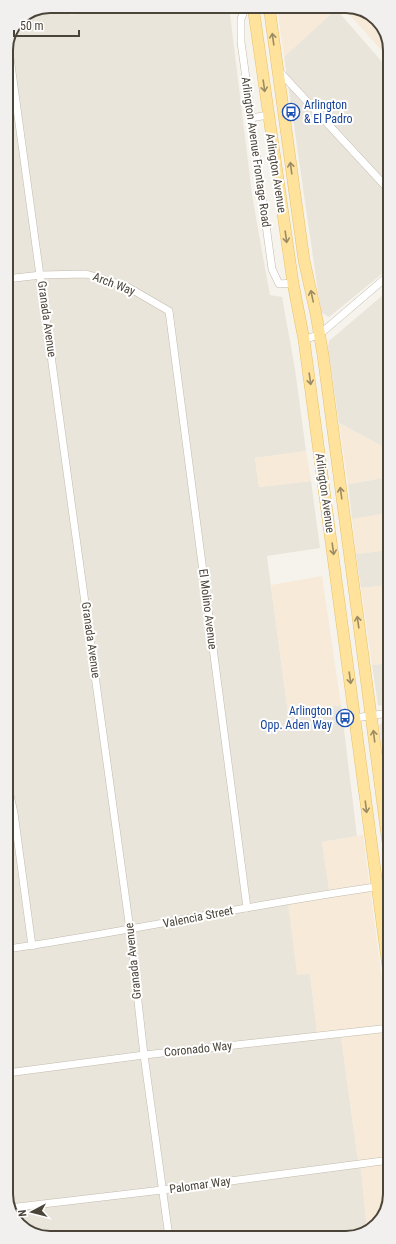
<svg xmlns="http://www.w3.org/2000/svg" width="396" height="1244" font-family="'Roboto Condensed',sans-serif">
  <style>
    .residential { fill: #eae5da }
    .commercial { fill: #f7ead8 }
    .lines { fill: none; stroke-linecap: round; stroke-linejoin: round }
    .minor-casing { stroke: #c2bbae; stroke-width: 8 }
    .primary-casing { stroke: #e6c16a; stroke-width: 12 }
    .minor { stroke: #fff; stroke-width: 7 }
    .primary { stroke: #ffe39c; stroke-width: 11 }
    .oneway { stroke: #9c8c66 }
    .labels { text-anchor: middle; stroke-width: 4; stroke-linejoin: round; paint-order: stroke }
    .transit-label { font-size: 12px; fill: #164399; stroke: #fff; text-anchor: start }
    .street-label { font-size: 12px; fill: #4b4439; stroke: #fff }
    .rim { fill: none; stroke: #4b4439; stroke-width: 2 }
  </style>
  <rect width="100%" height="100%" fill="#f6f3ec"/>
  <g class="residential">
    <path d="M50,6H69L70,15L140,6H229L252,194L258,229L270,295L282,297L295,369L306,451L255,458L259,487L311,481L320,548L267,556L288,713L341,705L357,836L322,842L330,896L297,974L310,973L318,1039L341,1037L357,1153L361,1168L367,1230L357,1237L47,1238L21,1227L7,1205L6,47L19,19Z"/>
    <path d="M336,9L389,70V268L329,317L321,312L284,57Z"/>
    <path d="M389,290V450L339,423L328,347L329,341Z"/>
    <path d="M389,477V513L352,519L348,484Z"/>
    <path d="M389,550V585L361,588L356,554Z"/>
    <path d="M389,663V705L383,706L378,705L372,665Z"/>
    <path d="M389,719V749H382L379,726L384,720Z"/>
  </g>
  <g class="commercial">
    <path d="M277,6H340L284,57Z"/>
    <path d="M342,6H349L375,17L389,39V59Z"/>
    <path d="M339,423L389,450V477L348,484Z"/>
    <path d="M306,451L311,481L259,487L255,458Z"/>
    <path d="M389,513V550L356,554L352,519Z"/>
    <path d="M322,576L341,705L288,713L271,585Z"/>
    <path d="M389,585V663L372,665L361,588Z"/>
    <path d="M382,749H389L390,808Z"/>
    <path d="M363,835L390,1041V1194L381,1221L367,1230L361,1168L357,1153L341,1037L318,1040L310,974L297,975L288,904L330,896L322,842Z"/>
  </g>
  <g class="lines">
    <defs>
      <g id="minor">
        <path d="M246,6L241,19V42L272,269L279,284L293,283"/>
        <path d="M8,43L130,930L144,1055L169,1237"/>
        <path d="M278,70L389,190"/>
        <path d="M251,118L268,115"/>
        <path d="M6,279L41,275L86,274L126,286L169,311L247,908"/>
        <path d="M304,340L320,334L389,275"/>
        <path d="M355,718L389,713"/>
        <path d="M7,782L14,813L32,946"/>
        <path d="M7,949C135,931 261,902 390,885"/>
        <path d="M7,1073L144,1055L390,1028"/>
        <path d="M9,1208L162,1190L390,1160"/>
      </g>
      <g id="primary">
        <path d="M253,6L293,283L304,340L390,982"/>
        <path d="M269,6L304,260L316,314L323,355L390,858"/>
      </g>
    </defs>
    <use href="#minor" class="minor-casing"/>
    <use href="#primary" class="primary-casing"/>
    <use href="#minor" class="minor"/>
    <use href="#primary" class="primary"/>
  </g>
  <defs><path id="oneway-shaft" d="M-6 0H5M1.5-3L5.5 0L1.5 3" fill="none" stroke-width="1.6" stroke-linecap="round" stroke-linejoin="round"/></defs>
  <g class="oneway">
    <use href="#oneway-shaft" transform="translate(273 39) rotate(-98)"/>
    <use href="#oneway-shaft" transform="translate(264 86) rotate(82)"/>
    <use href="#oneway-shaft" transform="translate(291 168) rotate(-98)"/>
    <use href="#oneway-shaft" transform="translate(286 237) rotate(82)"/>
    <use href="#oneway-shaft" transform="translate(312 296) rotate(-102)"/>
    <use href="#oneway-shaft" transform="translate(310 379) rotate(82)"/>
    <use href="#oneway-shaft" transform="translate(341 493) rotate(-98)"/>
    <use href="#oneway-shaft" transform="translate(333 549) rotate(82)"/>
    <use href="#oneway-shaft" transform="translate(358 622) rotate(-98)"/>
    <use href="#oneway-shaft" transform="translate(350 678) rotate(82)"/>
    <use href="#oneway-shaft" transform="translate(374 736) rotate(-97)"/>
    <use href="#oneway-shaft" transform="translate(366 807) rotate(83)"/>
  </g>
  <defs>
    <symbol id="bus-ring" viewBox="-11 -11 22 22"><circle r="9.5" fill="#fff" stroke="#1a4fb4" stroke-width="1.5"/><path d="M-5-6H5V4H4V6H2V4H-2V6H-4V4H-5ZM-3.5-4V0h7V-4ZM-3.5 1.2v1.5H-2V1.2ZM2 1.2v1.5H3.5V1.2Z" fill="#1a4fb4"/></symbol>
  </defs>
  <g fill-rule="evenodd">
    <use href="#bus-ring" x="281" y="102" width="20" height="20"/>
    <use href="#bus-ring" x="335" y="708" width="20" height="20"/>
  </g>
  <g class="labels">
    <g class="transit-label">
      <text x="304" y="109">Arlington<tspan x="304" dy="14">&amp; El Padro</tspan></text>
      <text x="332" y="715" text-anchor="end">Arlington<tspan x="332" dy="14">Opp. Aden Way</tspan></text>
    </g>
    <g class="street-label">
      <text transform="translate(256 152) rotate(82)" y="4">Arlington Avenue Frontage Road</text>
      <text transform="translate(276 173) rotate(81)" y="4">Arlington Avenue</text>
      <text transform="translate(114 284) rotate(21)" y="4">Arch Way</text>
      <text transform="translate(47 319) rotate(82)" y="4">Granada Avenue</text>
      <text transform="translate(325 493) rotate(82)" y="4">Arlington Avenue</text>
      <text transform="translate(208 609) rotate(83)" y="4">El Molino Avenue</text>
      <text transform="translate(91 640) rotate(82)" y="4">Granada Avenue</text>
      <text transform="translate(198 917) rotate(-11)" y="4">Valencia Street</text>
      <text transform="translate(133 961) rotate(-96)" y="4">Granada Avenue</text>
      <text transform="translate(198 1049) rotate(-6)" y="4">Coronado Way</text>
      <text transform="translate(200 1185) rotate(-8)" y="4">Palomar Way</text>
    </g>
  </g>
  <path d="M0 0H396V1244H0ZM50 13H346A37 37 0 0 1 383 50V1194A37 37 0 0 1 346 1231H50A37 37 0 0 1 13 1194V50A37 37 0 0 1 50 13Z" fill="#f1f0ef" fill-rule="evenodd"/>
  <path class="rim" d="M50 13H346A37 37 0 0 1 383 50V1194A37 37 0 0 1 346 1231H50A37 37 0 0 1 13 1194V50A37 37 0 0 1 50 13Z"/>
  <g transform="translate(32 1212) rotate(263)" stroke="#ffffff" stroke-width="3" paint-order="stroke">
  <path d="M0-3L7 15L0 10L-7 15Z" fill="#4b4439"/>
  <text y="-6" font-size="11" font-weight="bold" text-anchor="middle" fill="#4b4439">N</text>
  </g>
  <path d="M14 30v6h65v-6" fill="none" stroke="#4b4439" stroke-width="2"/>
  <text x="20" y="30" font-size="12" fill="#4b4439" stroke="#ffffff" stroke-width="3" paint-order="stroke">50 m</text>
</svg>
